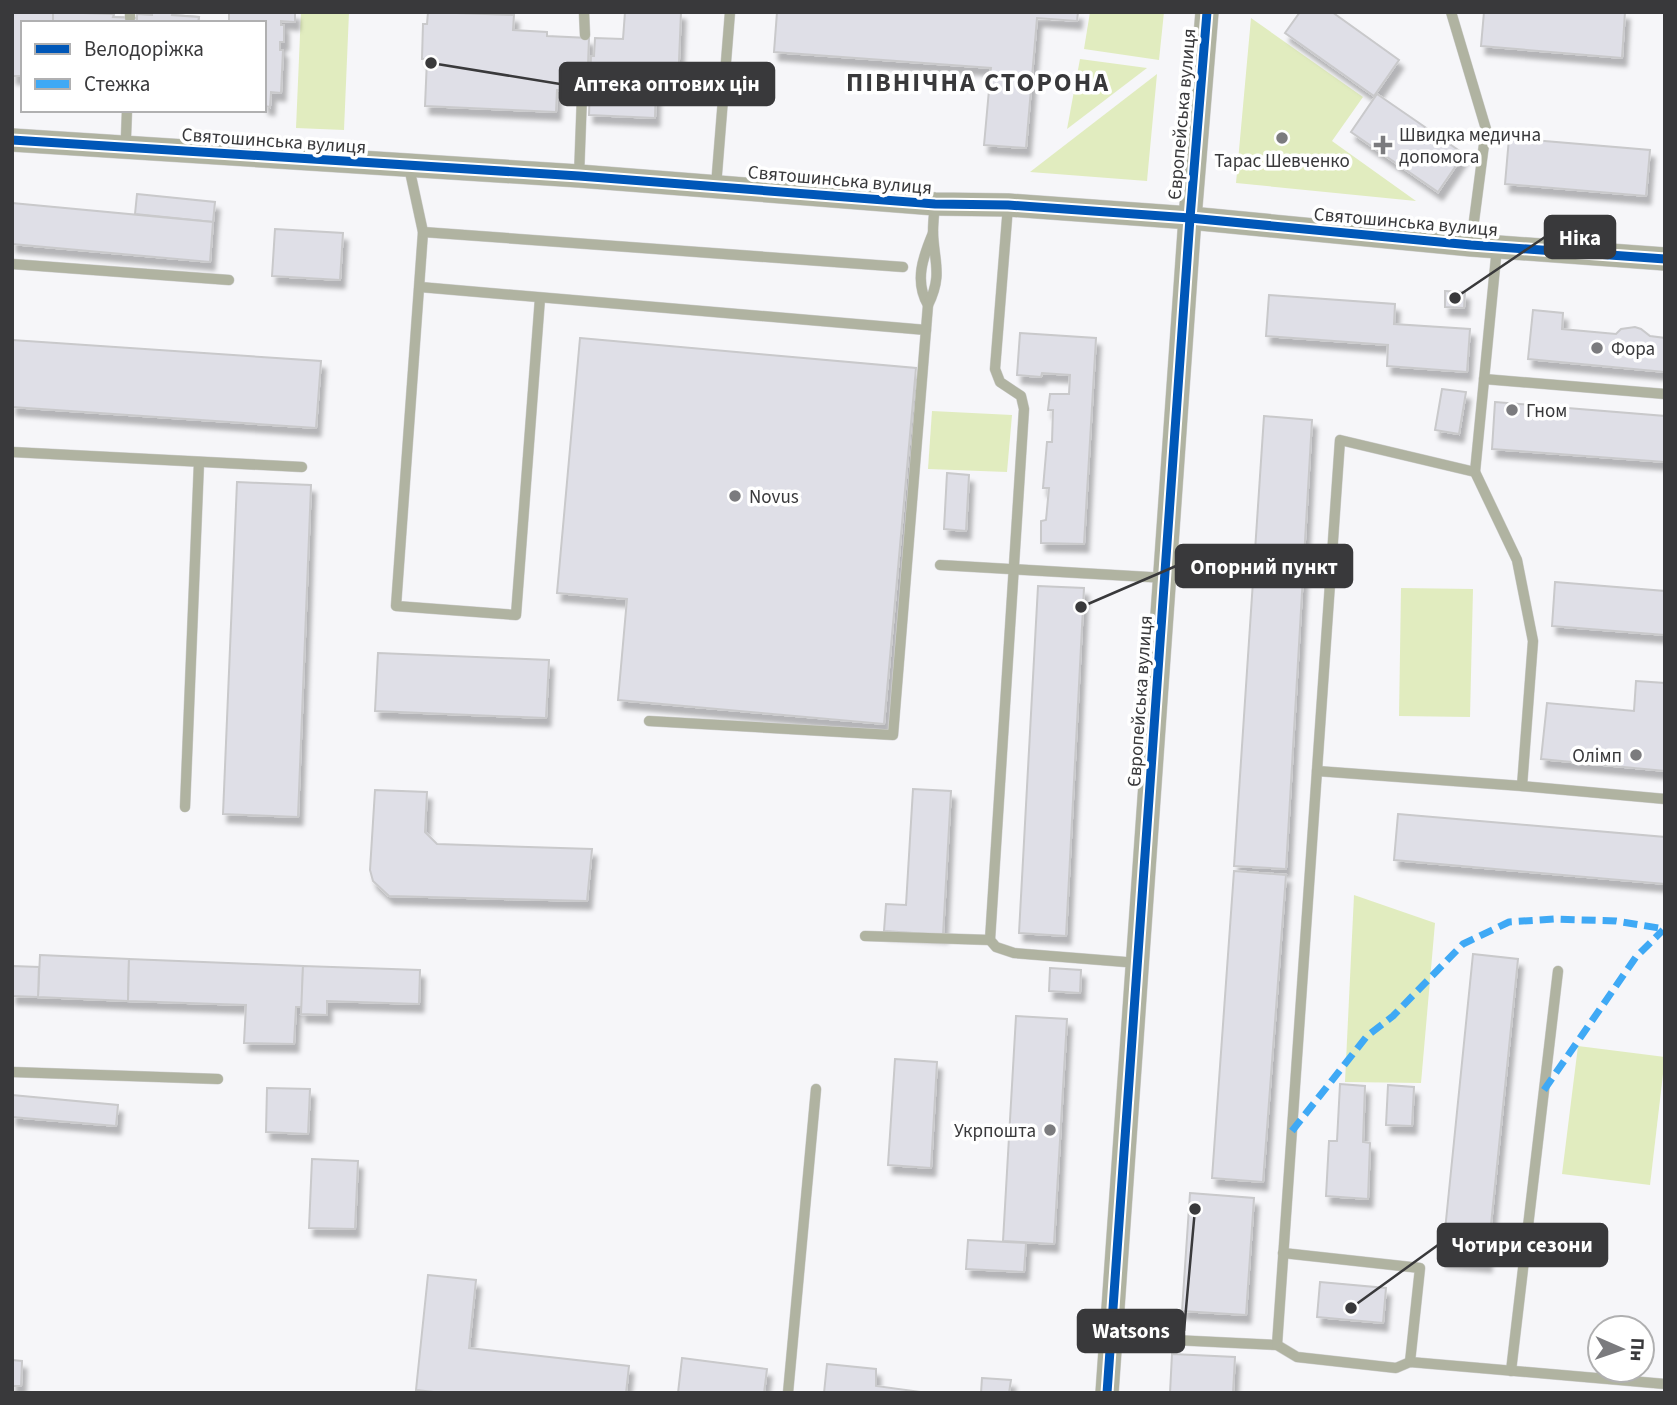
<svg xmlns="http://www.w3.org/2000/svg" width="1677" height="1405" font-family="'Source Sans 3',sans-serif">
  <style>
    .green { fill: #e1ecbf }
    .building { fill: #dfdfe7; stroke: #c9c9cb; stroke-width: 2; filter: url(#shadow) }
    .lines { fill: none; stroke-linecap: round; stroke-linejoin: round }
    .service-casing { stroke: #d1d1d2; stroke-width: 11 }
    .tertiary-casing { stroke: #d1d1d2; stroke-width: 24 }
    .service { stroke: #b0b3a1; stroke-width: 10 }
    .tertiary { stroke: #b0b3a1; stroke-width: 23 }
    .quiet { stroke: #3fa9f5; stroke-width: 7; stroke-dasharray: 14 7; stroke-linecap: butt }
    .cycleway-casing { stroke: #fff; stroke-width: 13 }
    .cycleway { stroke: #0057b8; stroke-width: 9 }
    .poi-dot { fill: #7b7b7e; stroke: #fff; stroke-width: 2.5 }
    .labels { text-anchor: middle; stroke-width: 7; stroke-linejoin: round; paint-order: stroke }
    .street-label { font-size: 19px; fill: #39393b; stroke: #fff }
    .poi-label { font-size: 19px; fill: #39393b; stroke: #fff; text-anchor: start }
    .district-label { font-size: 26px; font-weight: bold; letter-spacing: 2px; fill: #39393b; stroke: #fff }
    .leader { fill: none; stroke: #39393b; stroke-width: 2.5 }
    .callout-dot { fill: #39393b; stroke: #fff; stroke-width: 2.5 }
    .callout { fill: #39393b; stroke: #39393b; stroke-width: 2.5 }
    .callout-label { font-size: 21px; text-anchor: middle; font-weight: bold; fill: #fff }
  </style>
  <defs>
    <filter id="shadow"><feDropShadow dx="4.5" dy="8" stdDeviation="2" flood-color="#0004"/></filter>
  </defs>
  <rect width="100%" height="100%" fill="#f6f6f9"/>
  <g class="green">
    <path d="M301,12H349L344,130L296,128Z"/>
    <path d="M1090,12H1164L1159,60L1084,49Z"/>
    <path d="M1251,18L1363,97L1332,141L1416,201L1236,183Z"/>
    <path d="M1080,59L1147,68L1067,129Z"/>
    <path d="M1157,74L1147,181L1030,172Z"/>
    <path d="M932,411L1012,415L1007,472L928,469Z"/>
    <path d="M1401,588L1473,589L1470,717L1399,716Z"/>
    <path d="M1354,895L1435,923L1421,1083L1345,1082Z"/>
    <path d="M1578,1046L1665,1057L1650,1185L1562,1174Z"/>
  </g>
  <g class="building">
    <path d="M12,12H101L114,14L113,17L137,18V14L173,12L172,15L199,17L198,23H23V76H12Z"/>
    <path d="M12,12H53V23H23V76H12Z"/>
    <path d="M53,12L114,14L113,17L137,18V23H53Z"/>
    <path d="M152,12H173L172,15L199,17L198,23H137V14L152,15Z"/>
    <path d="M229,12H295V22L281,21V25H284V42H280V50H283L281,93L271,92L270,107L264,106V23H229Z"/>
    <path d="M428,12L514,15L513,30L547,32V36L589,38L587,91L557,90L556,112L425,106L427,59H422L423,24H427Z"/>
    <path d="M625,12H681L678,85L656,84L655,118L589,115L591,56H594L595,38L623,39Z"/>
    <path d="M777,12H1078L1077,21L1037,18L1026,148L984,145L991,68L774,52Z"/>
    <path d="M1300,12H1332L1399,60L1374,96L1285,33Z"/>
    <path d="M1484,12H1625L1622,58L1481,46Z"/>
    <path d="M1377,94L1464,154L1438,192L1351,132Z"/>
    <path d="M1509,138L1650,150L1646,196L1505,184Z"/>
    <path d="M137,194L215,202L213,222L135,214Z"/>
    <path d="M12,203L213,222L210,262L12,244Z"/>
    <path d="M275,229L343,233L340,280L272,276Z"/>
    <path d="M1445,291L1465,292L1464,308L1445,307Z"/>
    <path d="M1269,295L1395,304L1394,324L1470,329L1467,372L1387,366L1388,345L1266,336Z"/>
    <path d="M1533,310L1563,313L1562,329L1616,334L1621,329L1635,327L1641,329L1650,336L1665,338V372L1528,359Z"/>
    <path d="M1020,333L1096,338L1084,544L1041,543V521L1046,520L1049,488H1043L1047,442H1052L1053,410H1048L1050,394H1069L1070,375L1042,373L1041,377L1017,375Z"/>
    <path d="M580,338L916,368L884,724L618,700L627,599L557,593Z"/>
    <path d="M12,340L321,361L316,428L12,407Z"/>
    <path d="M1442,389L1466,392L1459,434L1435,430Z"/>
    <path d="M1495,402L1665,416V462L1492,449Z"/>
    <path d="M1264,416L1312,420L1286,869L1234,866Z"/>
    <path d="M947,473L969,475L966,531L944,529Z"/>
    <path d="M237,482L311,485L298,817L223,814Z"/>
    <path d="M1555,582L1665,591V635L1552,626Z"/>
    <path d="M1038,586L1084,588L1066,936L1019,933Z"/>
    <path d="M378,653L549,660L546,718L375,711Z"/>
    <path d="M1636,681L1665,683V771L1541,759L1547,703L1634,711Z"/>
    <path d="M913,789L951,791L943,935L884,931L886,904L906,905Z"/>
    <path d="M375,790L427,792L425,832L437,844L592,849L587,901L389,896L373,881L370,870Z"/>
    <path d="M1398,814L1665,837V884L1394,860Z"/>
    <path d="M1234,871L1286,875L1263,1182L1212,1178Z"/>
    <path d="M1473,954L1518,959L1487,1264L1442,1260Z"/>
    <path d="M40,955L129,959L128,1001L38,997Z"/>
    <path d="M129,959L303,966L302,1007H296L294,1044L244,1043L246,1005L128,1001Z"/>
    <path d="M12,966L39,967L38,997L12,996Z"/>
    <path d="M303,966L420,970L419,1004L327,1001V1015L301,1014Z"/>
    <path d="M1050,968L1081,970L1080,993L1049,991Z"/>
    <path d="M1016,1016L1067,1019L1054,1244L1003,1241Z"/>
    <path d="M895,1059L937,1062L931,1168L888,1165Z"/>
    <path d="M1340,1084L1365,1086L1363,1142L1370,1143L1368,1199L1326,1196L1329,1141H1337Z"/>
    <path d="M1388,1085L1414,1087L1412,1126L1386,1125Z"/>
    <path d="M267,1088L310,1089L308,1134L266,1132Z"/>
    <path d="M12,1095L118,1105L116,1126L12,1117Z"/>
    <path d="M312,1159L358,1161L355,1229L309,1228Z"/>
    <path d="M1190,1193L1254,1198L1246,1315L1182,1311Z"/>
    <path d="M968,1240L1026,1243L1024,1272L966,1269Z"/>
    <path d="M428,1275L476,1280L469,1348L629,1366L626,1393H443L416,1390Z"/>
    <path d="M1320,1282L1386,1288L1383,1323L1317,1317Z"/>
    <path d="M1172,1354L1235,1357L1233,1393H1170Z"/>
    <path d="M682,1358L767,1369L764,1393H678Z"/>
    <path d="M12,1360L22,1361L21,1386H12Z"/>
    <path d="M827,1364L876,1369V1386L928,1393H824Z"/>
    <path d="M982,1378L1011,1380L1009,1393H981Z"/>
  </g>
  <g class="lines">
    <defs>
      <g id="service">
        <path d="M584,12L585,35"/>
        <path d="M1451,12L1486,129L1471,244"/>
        <path d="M130,18V12"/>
        <path d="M123,148L126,137L127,110"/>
        <path d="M409,167L423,232L396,606L516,615L540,298"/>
        <path d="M579,176L582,95"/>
        <path d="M716,186L730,12"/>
        <path d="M1008,206L995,369L1000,382L1021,396L1024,409L990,940L996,947L1014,953L1138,963"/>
        <path d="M423,232L903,267"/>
        <path d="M12,264L229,280"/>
        <path d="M420,287L926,330"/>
        <path d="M928,305C914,281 923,257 933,233"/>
        <path d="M1484,379L1665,394"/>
        <path d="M12,452L302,467"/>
        <path d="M940,565L1166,578"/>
        <path d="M649,721L893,735L928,305C943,275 934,262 933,233C933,223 934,213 935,204"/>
        <path d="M1317,771L1522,786L1533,641L1517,560L1475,472"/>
        <path d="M1522,786L1665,799"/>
        <path d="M185,807L199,462"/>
        <path d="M865,936L990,940"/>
        <path d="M12,1072L218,1079"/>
        <path d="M1283,1253L1420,1268L1410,1362"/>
        <path d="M1112,1337L1277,1345L1297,1357L1396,1368L1410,1362L1665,1384"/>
        <path d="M1277,1345L1340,440L1475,472L1497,247"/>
        <path d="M1511,1371L1558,971"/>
        <path d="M788,1393L816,1089"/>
      </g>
      <g id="tertiary">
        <path d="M12,140L579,176L935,204L1008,205L1190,218L1471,245L1665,259"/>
        <path d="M1107,1393L1190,218L1207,12"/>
      </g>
    </defs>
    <use href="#service" class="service-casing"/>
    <use href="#tertiary" class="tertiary-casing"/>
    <use href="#service" class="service"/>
    <use href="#tertiary" class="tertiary"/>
    <g class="quiet">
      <path d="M1544,1090L1636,957L1663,930"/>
      <path d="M1292,1131L1367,1036L1393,1016L1463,944L1509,922L1554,919L1616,921L1665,929"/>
    </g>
    <defs>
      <g id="cycleway">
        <path d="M12,140L579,176L935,204L1008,205L1190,218L1471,245L1665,259"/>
        <path d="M1107,1393L1190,218L1207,12"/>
      </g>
    </defs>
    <use href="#cycleway" class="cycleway-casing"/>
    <use href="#cycleway" class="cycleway"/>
  </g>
  <g class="poi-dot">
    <circle cx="1282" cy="138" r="7"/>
    <path d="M1379.5 134.5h7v7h7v7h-7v7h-7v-7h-7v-7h7z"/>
    <circle cx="1597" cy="348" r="7"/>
    <circle cx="1512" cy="410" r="7"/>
    <circle cx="735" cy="496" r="7"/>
    <circle cx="1636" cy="755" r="7"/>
    <circle cx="1050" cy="1130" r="7"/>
  </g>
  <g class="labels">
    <g class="street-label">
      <text transform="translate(1181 114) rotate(-85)" y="7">Європейська вулиця</text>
      <text transform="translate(274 140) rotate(4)" y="7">Святошинська вулиця</text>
      <text transform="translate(840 179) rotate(5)" y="7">Святошинська вулиця</text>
      <text transform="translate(1406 221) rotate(5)" y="7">Святошинська вулиця</text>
      <text transform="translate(1139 701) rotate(-86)" y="7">Європейська вулиця</text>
    </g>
    <g class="poi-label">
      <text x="1399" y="141">Швидка медична<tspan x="1399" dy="22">допомога</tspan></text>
      <text x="1282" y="167" text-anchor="middle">Тарас Шевченко</text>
      <text x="1611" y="355">Фора</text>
      <text x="1526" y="417">Гном</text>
      <text x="749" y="503">Novus</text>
      <text x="1622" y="762" text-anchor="end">Олімп</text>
      <text x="1036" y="1137" text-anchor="end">Укрпошта</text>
    </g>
    <g class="district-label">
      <text x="978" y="91">ПІВНІЧНА СТОРОНА</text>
    </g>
  </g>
  <path class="leader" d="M431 63L560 84M1455 298L1545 237M1081 607L1176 566M1351 1308L1438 1245M1195 1209L1184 1331"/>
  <g class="callout-dot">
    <circle cx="431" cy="63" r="7"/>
    <circle cx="1455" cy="298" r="7"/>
    <circle cx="1081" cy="607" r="7"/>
    <circle cx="1351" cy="1308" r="7"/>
    <circle cx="1195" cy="1209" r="7"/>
  </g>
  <g class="callout">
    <rect x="560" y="63" width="214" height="42" rx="7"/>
    <rect x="1545" y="216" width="70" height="42" rx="7"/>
    <rect x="1176" y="545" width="176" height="42" rx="7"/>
    <rect x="1438" y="1224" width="169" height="42" rx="7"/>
    <rect x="1078" y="1310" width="106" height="42" rx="7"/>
  </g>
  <g class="callout-label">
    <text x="667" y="91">Аптека оптових цін</text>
    <text x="1580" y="245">Ніка</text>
    <text x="1264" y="574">Опорний пункт</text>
    <text x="1522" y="1252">Чотири сезони</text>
    <text x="1131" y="1338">Watsons</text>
  </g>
  <rect width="1677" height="1405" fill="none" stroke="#39393b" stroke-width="28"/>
  <rect x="21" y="21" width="245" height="91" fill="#ffffff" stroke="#b0b0b1" stroke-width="2"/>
  <rect x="35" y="44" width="35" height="10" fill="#0057b8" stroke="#b0b0b1" stroke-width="2"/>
  <text x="84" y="56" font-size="21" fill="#39393b">Велодоріжка</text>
  <rect x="35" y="79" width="35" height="10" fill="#3fa9f5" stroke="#b0b0b1" stroke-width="2"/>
  <text x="84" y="91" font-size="21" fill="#39393b">Стежка</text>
  <g transform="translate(1621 1349) rotate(92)"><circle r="33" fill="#ffffff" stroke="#b0b0b1" stroke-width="2"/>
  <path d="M0-5L12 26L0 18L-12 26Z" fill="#7b7b7e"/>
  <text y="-10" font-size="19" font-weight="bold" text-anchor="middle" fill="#39393b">Пн</text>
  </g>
</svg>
